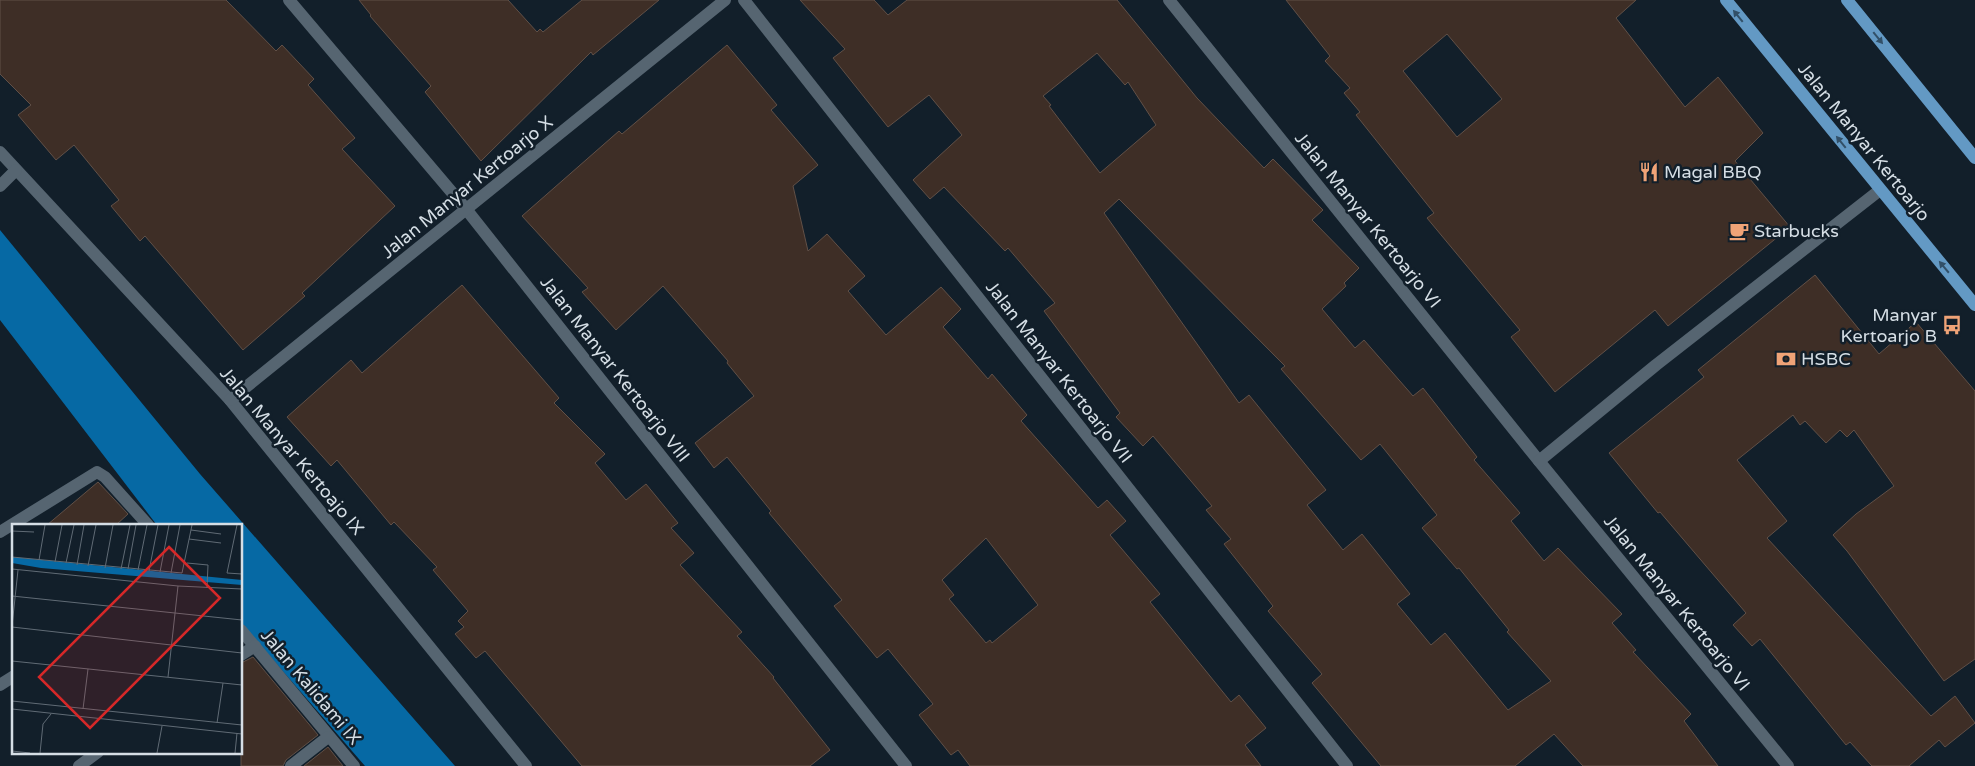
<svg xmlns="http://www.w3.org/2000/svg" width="1975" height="766" font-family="'Varela Round',sans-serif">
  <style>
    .water { fill: #0669a4 }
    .building { fill: #3e2e26; stroke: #615047; fill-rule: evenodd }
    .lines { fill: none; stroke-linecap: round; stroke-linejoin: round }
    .minor { stroke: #566571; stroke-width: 12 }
    .major { stroke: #6399c4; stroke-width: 12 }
    .oneway { fill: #325068 }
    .labels { text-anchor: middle; stroke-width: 5; stroke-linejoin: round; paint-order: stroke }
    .street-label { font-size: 18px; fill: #d5dee5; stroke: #121f2a }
    .poi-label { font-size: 18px; fill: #d5dee5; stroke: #121f2a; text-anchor: start }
    .inset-road { fill: none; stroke: #606b75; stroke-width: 1 }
    .view { fill: #d62828; fill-opacity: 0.15; stroke: #d62828; stroke-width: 2.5 }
    .inset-edge { fill: none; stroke: #d5dee5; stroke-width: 2.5 }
  </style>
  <rect width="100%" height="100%" fill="#121f2a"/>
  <path class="water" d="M0,230L200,474L455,766H365L241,623V525H157L153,520L0,320Z"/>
  <g class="building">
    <path d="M0,0H226L276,51L282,45L314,79L308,85L355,138L342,149L395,206L302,293L305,296L243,350L145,236L140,241L111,206L119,200L74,145L56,160L18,115L31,105L0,74Z"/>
    <path d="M359,0H508L537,32L540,29L543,32L582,0H659L593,55L591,52L481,161L425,92L431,86L370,16L371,15Z"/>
    <path d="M800,0H874L888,15L907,0H1117L1197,98L1264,168L1273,159L1323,210L1312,220L1359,268L1344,283L1346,286L1322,309L1355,348L1364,340L1413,396L1423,388L1477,457L1474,460L1520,513L1511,521L1544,561L1558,548L1622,614L1612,623L1636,650L1633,652L1691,714L1684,721L1718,766H1583L1554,734L1515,766H1381L1312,683L1322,674L1268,611L1273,606L1224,544L1231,539L1206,510L1212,506L1153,436L1143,446L1116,417L1120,413L1044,311L1055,303L1008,248L1005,251L944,187L930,199L913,180L962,135L929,95L888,127L833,58L845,49ZM1097,53L1125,85L1128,82L1156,125L1100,173L1049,106L1051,105L1043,96ZM1119,199L1285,366L1281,369L1361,460L1380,444L1437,515L1422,528L1457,569L1459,568L1509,630L1507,632L1551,681L1508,710L1445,633L1431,645L1397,604L1410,594L1362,534L1343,550L1307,505L1326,490L1249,395L1239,403L1104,213Z"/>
    <path d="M1286,0H1636L1616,18L1685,107L1718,77L1763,133L1735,161L1790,227L1668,326L1655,310L1555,392L1511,337L1520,330L1427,218L1434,213L1356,115L1360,112L1344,93L1350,88L1325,61L1330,56ZM1447,34L1502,99L1457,137L1403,71Z"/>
    <path d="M727,45L777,105L771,110L818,165L793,186L808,251L827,234L865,276L848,291L886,335L941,287L961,309L943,327L988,379L992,374L1027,415L1021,421L1098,508L1107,500L1126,521L1110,535L1160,594L1150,602L1231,702L1239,695L1266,728L1245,745L1261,766H970L958,750L951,755L919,715L933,704L888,649L877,658L834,606L842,600L769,513L771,511L727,457L714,468L695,443L754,396L727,363L728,361L663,286L616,330L582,292L588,288L522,216L619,131L622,134ZM986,538L1038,605L992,643L990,640L986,643L949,599L954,595L942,580Z"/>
    <path d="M1815,275L1879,354L1916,322L1975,391V659L1944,681L1847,551L1833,535L1856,514L1894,486L1854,430L1847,437L1840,430L1826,443L1805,421L1800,425L1793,415L1737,460L1787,521L1767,538L1931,716L1955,696L1975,723L1945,747L1939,740L1909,766H1872L1850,742L1846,745L1760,639L1752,646L1733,625L1746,613L1660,512L1658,513L1609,453L1704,377L1698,370Z"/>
    <path d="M462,285L559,398L554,403L605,454L595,463L626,500L646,484L678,523L671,528L694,553L680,565L742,632L737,636L774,677L773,678L830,750L810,766H582L485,651L476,658L455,634L464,627L458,621L468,611L433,570L437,567L394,522L391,525L337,460L331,466L287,417L351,360L362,373Z"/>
    <path d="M98,482L128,514L116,525H47Z"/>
    <path d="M253,657L318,735L286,760L283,766H241V663Z"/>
    <path d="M328,747L343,766H304Z"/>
  </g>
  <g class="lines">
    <g class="minor">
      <path d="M289,0L466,209L906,766"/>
      <path d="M744,0L1347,766"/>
      <path d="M1169,0L1539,461L1788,766"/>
      <path d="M0,152L230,400L526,766"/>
      <path d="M0,186L16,170"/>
      <path d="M230,400L725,0"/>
      <path d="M1539,461L1656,365L1880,190"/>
      <path d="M0,532L97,472L105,477L148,525"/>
      <path d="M241,630L354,766"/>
      <path d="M241,655L255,646"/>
      <path d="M0,685L14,676"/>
      <path d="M79,766L98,752"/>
      <path d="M291,766L328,737"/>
    </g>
    <g class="major">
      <path d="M1726,0L1975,305"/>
      <path d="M1847,0L1975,158"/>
    </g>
  </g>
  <defs><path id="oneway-solid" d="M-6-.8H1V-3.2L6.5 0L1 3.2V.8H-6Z" transform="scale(1.25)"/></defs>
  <g class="oneway">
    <use href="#oneway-solid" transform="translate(1738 16) rotate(-129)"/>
    <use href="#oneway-solid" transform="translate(1878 38) rotate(51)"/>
    <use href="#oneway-solid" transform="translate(1841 142) rotate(-129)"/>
    <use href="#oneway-solid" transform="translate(1944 267) rotate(-130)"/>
  </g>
  <defs>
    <symbol id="restaurant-bare" viewBox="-9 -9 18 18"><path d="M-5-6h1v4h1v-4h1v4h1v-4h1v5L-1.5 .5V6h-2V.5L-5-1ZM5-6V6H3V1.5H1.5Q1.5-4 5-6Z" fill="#efa377" stroke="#121f2a" stroke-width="2.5" paint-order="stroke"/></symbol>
    <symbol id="cafe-bare" viewBox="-9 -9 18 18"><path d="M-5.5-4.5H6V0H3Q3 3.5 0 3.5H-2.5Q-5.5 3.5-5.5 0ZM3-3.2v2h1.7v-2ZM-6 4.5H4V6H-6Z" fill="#efa377" stroke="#121f2a" stroke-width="2.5" paint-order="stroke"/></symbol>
    <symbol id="bus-bare" viewBox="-9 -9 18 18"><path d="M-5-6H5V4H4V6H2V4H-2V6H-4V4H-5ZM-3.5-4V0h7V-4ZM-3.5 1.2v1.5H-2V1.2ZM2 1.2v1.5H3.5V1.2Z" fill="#efa377" stroke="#121f2a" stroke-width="2.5" paint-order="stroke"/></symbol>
    <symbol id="bank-bare" viewBox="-9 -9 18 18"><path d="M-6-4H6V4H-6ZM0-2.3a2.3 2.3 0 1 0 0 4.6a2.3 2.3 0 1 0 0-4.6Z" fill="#efa377" stroke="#121f2a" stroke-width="2.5" paint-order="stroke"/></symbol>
  </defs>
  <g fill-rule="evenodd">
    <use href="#restaurant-bare" x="1635" y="158" width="28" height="28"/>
    <use href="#cafe-bare" x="1725" y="217" width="28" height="28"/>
    <use href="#bus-bare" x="1938" y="311" width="28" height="28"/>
    <use href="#bank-bare" x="1772" y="345" width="28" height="28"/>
  </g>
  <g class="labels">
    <g class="street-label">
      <text transform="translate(1864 142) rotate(51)" y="6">Jalan Manyar Kertoarjo</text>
      <text transform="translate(467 187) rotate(-39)" y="6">Jalan Manyar Kertoarjo X</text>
      <text transform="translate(1368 220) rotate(51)" y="6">Jalan Manyar Kertoarjo VI</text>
      <text transform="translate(615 369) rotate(52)" y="6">Jalan Manyar Kertoarjo VIII</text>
      <text transform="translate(1059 372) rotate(52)" y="6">Jalan Manyar Kertoarjo VII</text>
      <text transform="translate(292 451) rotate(50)" y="6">Jalan Manyar Kertoajo IX</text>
      <text transform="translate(1677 603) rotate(51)" y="6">Jalan Manyar Kertoarjo VI</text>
      <text transform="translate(311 687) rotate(50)" y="6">Jalan Kalidami IX</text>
    </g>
    <g class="poi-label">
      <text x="1664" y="178">Magal BBQ</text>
      <text x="1754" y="237">Starbucks</text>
      <text x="1937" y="321" text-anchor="end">Manyar<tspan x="1937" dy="21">Kertoarjo B</tspan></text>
      <text x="1801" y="365">HSBC</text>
    </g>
  </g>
  <g transform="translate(12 524)">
    <rect width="230" height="230" fill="#121f2a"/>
    <path d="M0,33L230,56V61L29,44L0,39Z" fill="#0669a4"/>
    <path class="inset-road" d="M225,1L215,49L230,50M179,6L209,10M0,7L22,8M177,15L209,19M0,33L170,49L180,1M27,36L33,1M43,38L50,1M54,39L62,1M175,39L196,41L195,64M65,41L72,1M76,42L84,1M93,44L101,1M0,45L166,62L230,65M109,45L118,1M116,45L124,1M126,46L135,1M137,47L146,1M148,48L157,1M159,49L168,1M0,72L230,96M0,102L6,46M0,103L230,129M0,137L230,161M156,153L166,62M0,177L230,201M0,185L230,210M71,185L76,145M205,199L211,159M0,227L18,229M28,229L31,200L39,190M145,229L150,202M223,229L225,209"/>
    <path class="view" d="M157,23L208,74L78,204L27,153Z"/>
    <rect width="230" height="230" class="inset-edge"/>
  </g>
</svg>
